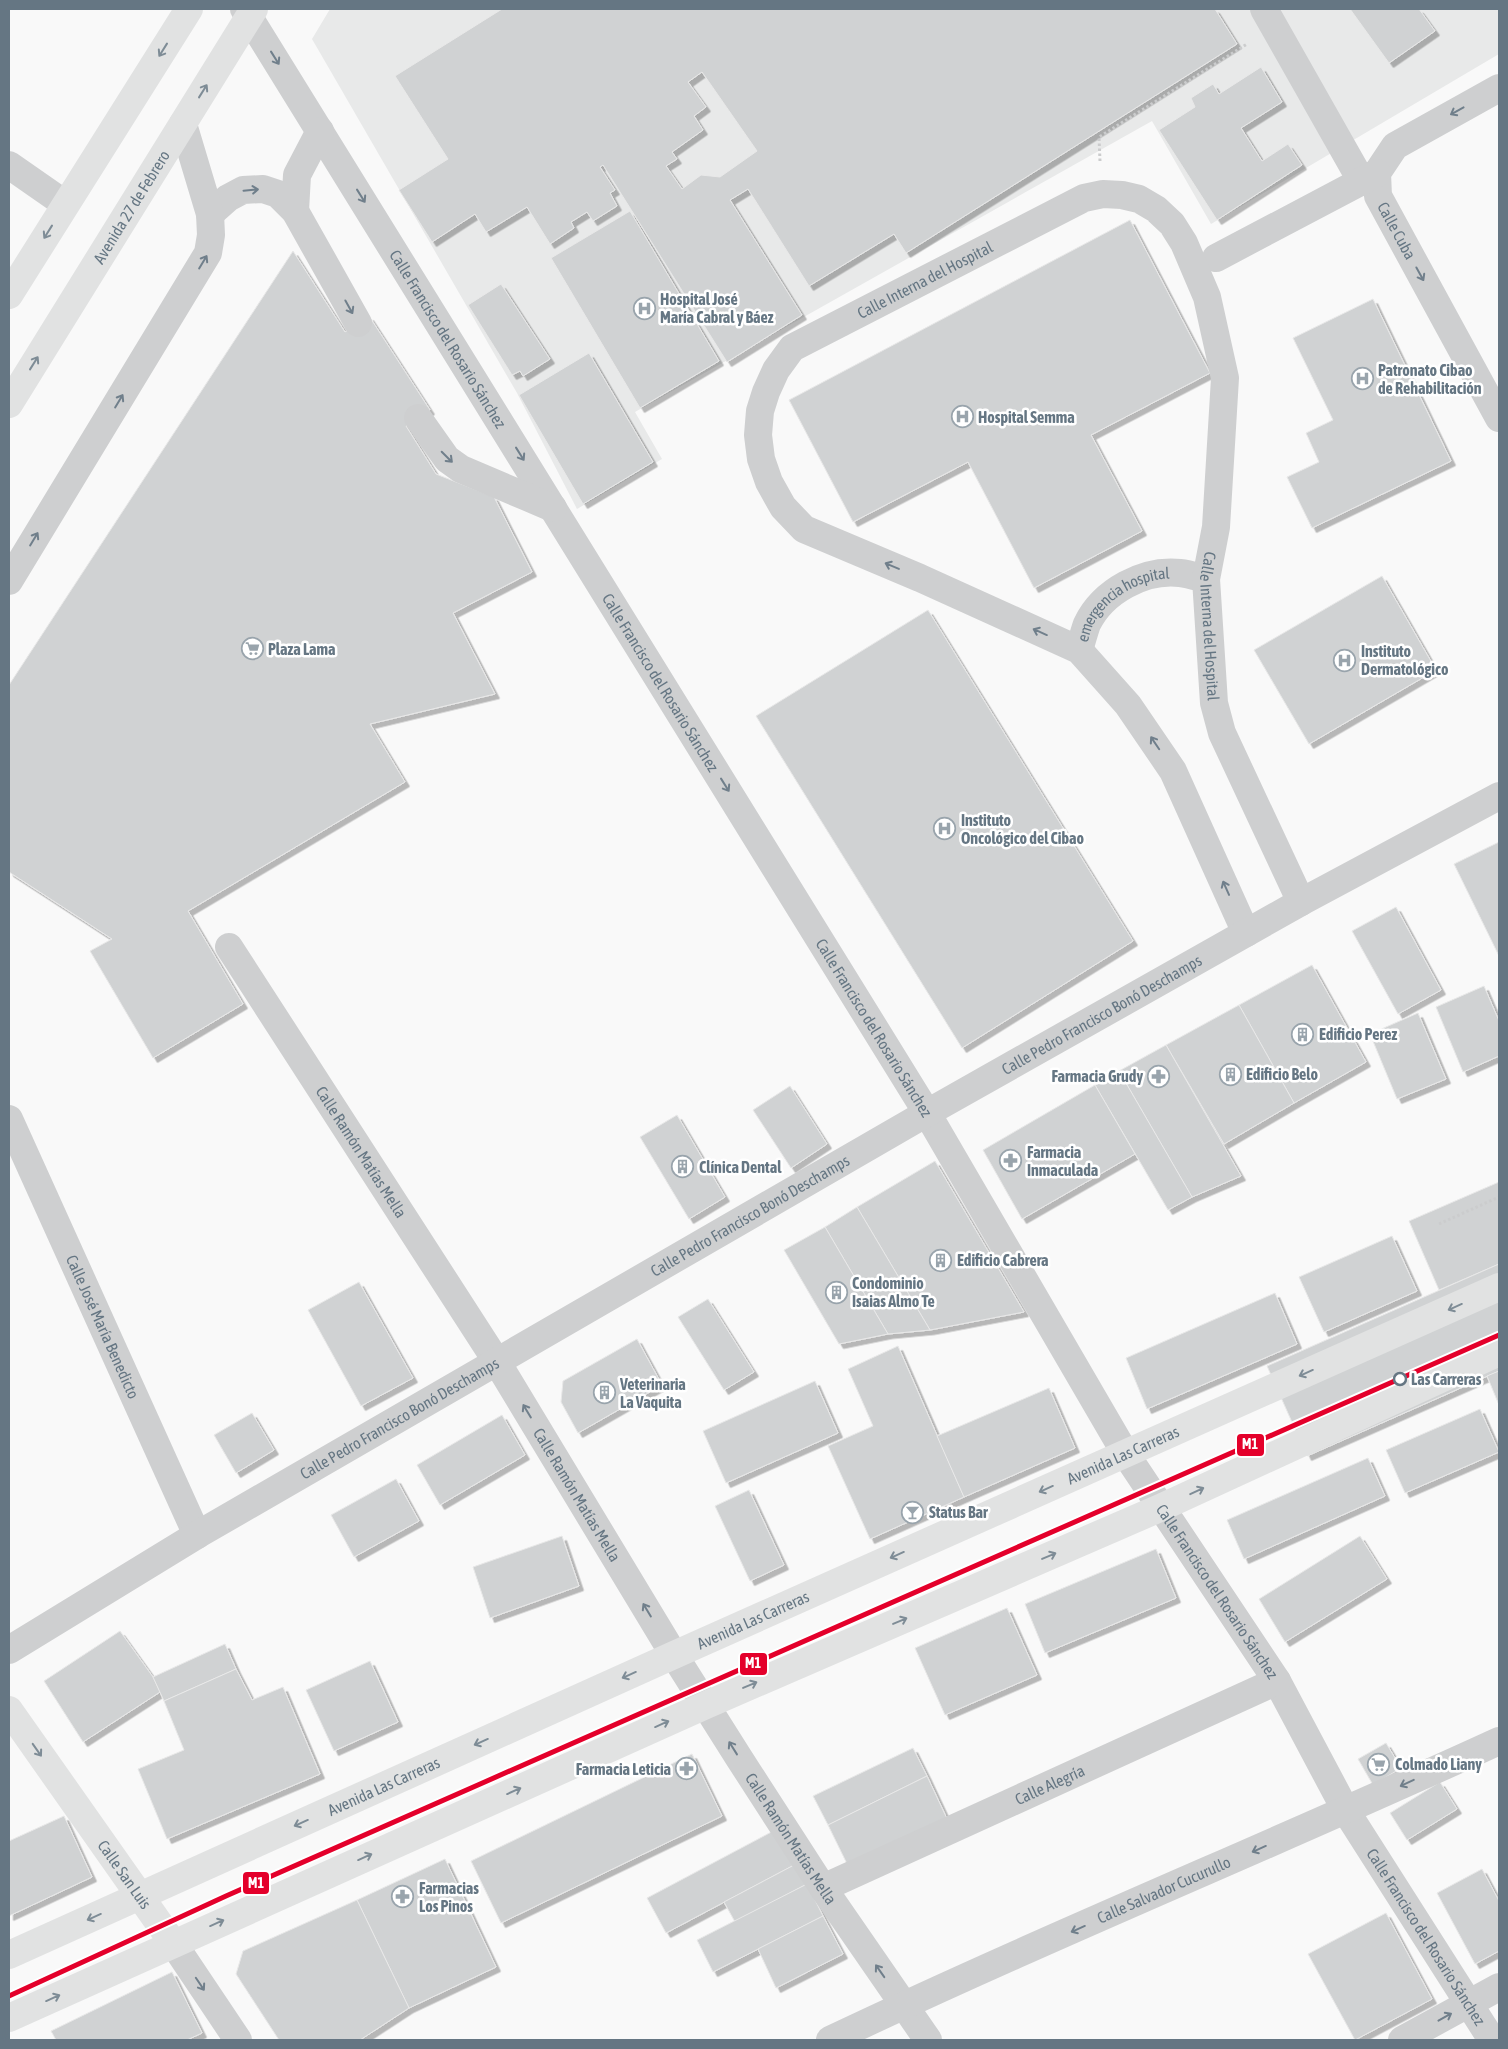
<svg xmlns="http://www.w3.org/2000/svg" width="1508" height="2049" font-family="'Asap Condensed',sans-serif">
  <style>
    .built { fill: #e8e9e9 }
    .building { fill: #d0d2d3; stroke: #e8e8e8; fill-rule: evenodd; filter: url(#shadow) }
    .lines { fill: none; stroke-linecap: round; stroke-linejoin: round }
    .path { stroke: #cbcccd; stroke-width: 3; stroke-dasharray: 2.5 2.5; stroke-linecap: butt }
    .minor { stroke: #cecfd0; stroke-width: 28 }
    .major { stroke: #e1e2e2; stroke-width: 28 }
    .metro-1-casing { stroke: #fff; stroke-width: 9 }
    .metro-1 { stroke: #e4002b; stroke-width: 5 }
    .oneway { stroke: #7e8c96 }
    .oneway2 { stroke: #707f8b }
    .stop-dot { fill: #fff; stroke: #657683; stroke-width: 2.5 }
    .labels { text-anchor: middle; stroke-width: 5; stroke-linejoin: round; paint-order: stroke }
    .street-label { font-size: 16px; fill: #657683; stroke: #fff }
    .poi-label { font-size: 16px; font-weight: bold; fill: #657683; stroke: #fff; text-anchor: start }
    .stop-label { font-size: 16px; font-weight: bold; fill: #657683; stroke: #fff; text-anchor: start }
    .line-badge { stroke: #fff; stroke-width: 2 }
    .badge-label { font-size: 14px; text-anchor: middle; font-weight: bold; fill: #fff }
  </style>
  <defs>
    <filter id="shadow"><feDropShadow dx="4.5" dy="4.5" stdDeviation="0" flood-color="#0004"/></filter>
  </defs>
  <rect width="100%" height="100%" fill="#f9f9f9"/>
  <path class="built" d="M330,9H1499V54L1211,224L1152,121L635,412L662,459L577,509L517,393L312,39Z"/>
  <g class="building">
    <path d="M502,9H1215L1237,44L906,253L894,234L809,286L748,189L730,200L802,315L727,362L603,165L600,167L615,190L610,193L617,206L593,221L587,212L571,222L574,228L550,244L527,207L486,232L475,214L432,242L399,190L448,159L395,76ZM702,72L757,151L720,177L701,175L682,189L666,166L677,159L672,152L703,130L694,116L706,107L688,82Z"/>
    <path d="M1350,9H1419L1435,31L1389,63Z"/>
    <path d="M1261,67L1282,102L1241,128L1262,161L1288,144L1302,165L1217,220L1159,130L1195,107L1191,98L1213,84L1219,94Z"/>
    <path d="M630,211L719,361L640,408L551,258Z"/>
    <path d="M1130,220L1210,373L1091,435L1142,531L1034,588L968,462L853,522L789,400Z"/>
    <path d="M293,251L345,332L369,316L430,410L406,426L436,474L494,497L532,572L453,613L495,694L370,724L405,782L188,911L243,1004L153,1058L90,951L112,939L9,872V685Z"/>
    <path d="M501,284L550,359L523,376L520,371L512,375L468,305Z"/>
    <path d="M1373,299L1451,461L1312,528L1287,477L1319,462L1306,433L1333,420L1293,338Z"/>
    <path d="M589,353L653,462L583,504L519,395Z"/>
    <path d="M1382,576L1436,670L1309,744L1254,650Z"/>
    <path d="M928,610L1133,941L962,1048L756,716Z"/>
    <path d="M1499,842V956L1454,864Z"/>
    <path d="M1396,907L1441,990L1398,1014L1352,931Z"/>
    <path d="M1312,965L1366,1062L1294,1103L1239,1005Z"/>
    <path d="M1484,986L1499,1021V1056L1463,1072L1436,1007Z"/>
    <path d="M1239,1005L1294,1103L1224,1144L1166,1045Z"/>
    <path d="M1418,1013L1446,1079L1397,1099L1370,1034Z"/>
    <path d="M1166,1045L1241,1176L1192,1197L1119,1071Z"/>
    <path d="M1119,1071L1192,1197L1168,1210L1095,1085Z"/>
    <path d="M1095,1085L1135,1154L1022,1219L983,1150Z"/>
    <path d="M790,1086L827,1144L791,1168L753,1110Z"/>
    <path d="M677,1115L725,1197L689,1219L640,1137Z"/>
    <path d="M935,1161L1024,1312L930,1330L857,1207Z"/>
    <path d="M1499,1182V1264L1439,1290L1409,1221Z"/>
    <path d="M857,1207L930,1330L888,1334L825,1227Z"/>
    <path d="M825,1227L888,1334L839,1344L784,1250Z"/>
    <path d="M1392,1236L1417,1291L1324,1332L1299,1277Z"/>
    <path d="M1499,1264V1371L1307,1456L1267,1366Z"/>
    <path d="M359,1282L413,1378L361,1406L308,1310Z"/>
    <path d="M1275,1293L1297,1344L1147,1409L1126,1358Z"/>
    <path d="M708,1299L754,1372L724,1390L678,1317Z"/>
    <path d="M637,1339L662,1385L578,1433L561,1402L563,1381Z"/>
    <path d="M898,1346L964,1497L870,1539L828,1446L873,1426L848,1369Z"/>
    <path d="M1499,1371V1405L1487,1376Z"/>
    <path d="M815,1381L838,1433L726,1483L703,1431Z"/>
    <path d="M1049,1388L1075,1448L964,1497L937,1436Z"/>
    <path d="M1480,1409L1499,1452L1405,1493L1386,1450Z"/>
    <path d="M252,1413L274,1450L236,1473L214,1435Z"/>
    <path d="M502,1415L525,1455L440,1505L417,1465Z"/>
    <path d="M1368,1458L1385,1496L1244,1559L1227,1520Z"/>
    <path d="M396,1479L419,1521L354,1557L331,1515Z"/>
    <path d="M749,1490L784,1565L750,1581L715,1506Z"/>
    <path d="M562,1536L579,1586L490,1618L473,1567Z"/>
    <path d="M1360,1536L1387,1579L1285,1642L1259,1599Z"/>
    <path d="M1156,1549L1176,1598L1045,1653L1025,1604Z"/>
    <path d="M1007,1608L1037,1675L945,1715L915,1648Z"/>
    <path d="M120,1631L153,1677L160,1692L83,1742L44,1681Z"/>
    <path d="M225,1644L236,1669L164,1701L153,1677Z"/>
    <path d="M370,1661L398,1722L334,1751L306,1690Z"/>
    <path d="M236,1669L252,1700L283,1687L320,1774L167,1839L138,1769L184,1750L164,1701Z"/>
    <path d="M1386,1743L1401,1768L1373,1785L1358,1759Z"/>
    <path d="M913,1748L927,1776L828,1825L813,1796Z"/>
    <path d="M692,1754L722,1816L501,1923L471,1861Z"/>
    <path d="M927,1776L949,1823L851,1872L828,1825Z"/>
    <path d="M1440,1782L1457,1809L1407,1840L1390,1813Z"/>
    <path d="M64,1816L92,1877L9,1916V1841Z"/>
    <path d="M777,1829L796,1864L666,1933L647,1898Z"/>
    <path d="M445,1859L496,1967L409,2008L357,1900Z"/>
    <path d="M796,1864L807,1884L735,1922L724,1902Z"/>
    <path d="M1482,1869L1499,1901V1951L1475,1964L1437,1893Z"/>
    <path d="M807,1884L823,1916L713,1972L697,1940Z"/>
    <path d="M357,1900L409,2008L360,2040H279L236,1974L243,1951Z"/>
    <path d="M1386,1913L1432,1999L1355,2040L1308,1954Z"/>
    <path d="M823,1916L843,1954L776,1988L758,1949Z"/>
    <path d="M172,1972L202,2033L187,2040H56L51,2031Z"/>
  </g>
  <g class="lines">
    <g class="path">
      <path d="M1100,161L1099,137L1247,44"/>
      <path d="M1439,1224L1499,1197"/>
    </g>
    <g class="minor">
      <path id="s1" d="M244,9L927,1113L1125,1453L1277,1681L1346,1811L1492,2040"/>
      <path d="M1264,9L1362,182"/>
      <path id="s2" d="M1499,88L1395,146L1377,173L1378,196L1499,418"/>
      <path d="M9,165L65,204"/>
      <path d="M295,211L297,175L320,131"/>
      <path d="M210,214L228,198L243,190L263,189L278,194L295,211L358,323"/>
      <path d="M1216,258L1377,173"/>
      <path d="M418,418L447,459L461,469L553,508"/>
      <path d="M9,581L208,253L211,235L210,214L183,124"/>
      <path id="s3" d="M1079,650C1082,641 1084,632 1087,624C1103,591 1144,569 1180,573C1189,574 1198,577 1206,579"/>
      <path id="s4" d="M1246,933L1173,771L1128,705L1079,650L920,578L804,529L783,507L769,482L761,459L758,435L760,411L766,392L776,370L792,348L1084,198L1103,194L1122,195L1139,199L1156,209L1172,224L1184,243L1207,297L1225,378L1216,527L1206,579L1214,703L1222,733L1301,902"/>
      <path id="s5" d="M229,947L497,1362L674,1655L739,1758L823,1888L928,2040"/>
      <path id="s6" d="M9,1119L197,1535"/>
      <path id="s7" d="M9,1650L197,1535L927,1113L1301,902L1499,796"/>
      <path id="s8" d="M823,1888L1277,1681"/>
      <path d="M173,1943L238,2040"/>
      <path id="s9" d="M830,2040C1051,1935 1277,1843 1499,1741"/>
      <path d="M1402,2040L1499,1987"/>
    </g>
    <g class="major">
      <path d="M9,295L189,9"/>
      <path id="s10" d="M9,404L254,9"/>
      <path id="s11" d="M9,1710L173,1943"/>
      <path id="s12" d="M9,1955L674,1655L1499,1287"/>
      <path d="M9,2018L706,1705L1160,1508L1499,1352"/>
    </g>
    <defs>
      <path id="metro-1" d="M9,1996L226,1896L1499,1335"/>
    </defs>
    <use href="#metro-1" class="metro-1-casing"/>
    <use href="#metro-1" class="metro-1"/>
  </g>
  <defs><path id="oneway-shaft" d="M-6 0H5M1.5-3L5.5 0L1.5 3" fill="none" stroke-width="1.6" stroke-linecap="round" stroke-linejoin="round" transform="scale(1.25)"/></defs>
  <g class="oneway">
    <use href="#oneway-shaft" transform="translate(163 50) rotate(122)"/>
    <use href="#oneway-shaft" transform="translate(203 91) rotate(-58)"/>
    <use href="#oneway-shaft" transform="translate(48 232) rotate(122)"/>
    <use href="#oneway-shaft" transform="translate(34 363) rotate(-58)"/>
    <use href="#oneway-shaft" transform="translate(1455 1307) rotate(156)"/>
    <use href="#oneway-shaft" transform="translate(1306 1373) rotate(156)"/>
    <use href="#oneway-shaft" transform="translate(1046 1489) rotate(156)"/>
    <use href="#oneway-shaft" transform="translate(1197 1491) rotate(-25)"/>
    <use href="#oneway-shaft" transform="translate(897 1555) rotate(156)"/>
    <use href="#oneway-shaft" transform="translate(1049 1556) rotate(-23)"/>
    <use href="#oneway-shaft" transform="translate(900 1621) rotate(-23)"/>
    <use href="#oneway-shaft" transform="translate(629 1675) rotate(156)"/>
    <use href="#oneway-shaft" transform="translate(750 1685) rotate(-23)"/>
    <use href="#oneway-shaft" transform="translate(662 1724) rotate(-24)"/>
    <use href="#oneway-shaft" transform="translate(481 1742) rotate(156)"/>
    <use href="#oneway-shaft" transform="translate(37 1750) rotate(55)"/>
    <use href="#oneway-shaft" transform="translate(514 1791) rotate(-24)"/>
    <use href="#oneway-shaft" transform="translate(301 1823) rotate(156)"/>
    <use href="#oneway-shaft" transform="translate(365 1857) rotate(-24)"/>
    <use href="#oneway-shaft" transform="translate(94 1917) rotate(156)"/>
    <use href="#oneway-shaft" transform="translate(217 1923) rotate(-24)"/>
    <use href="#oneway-shaft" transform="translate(53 1998) rotate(-24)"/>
  </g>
  <g class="oneway2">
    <use href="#oneway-shaft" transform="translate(275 58) rotate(58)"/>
    <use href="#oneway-shaft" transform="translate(1457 111) rotate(151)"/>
    <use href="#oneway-shaft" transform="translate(251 190) rotate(-5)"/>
    <use href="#oneway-shaft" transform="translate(361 196) rotate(58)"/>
    <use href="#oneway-shaft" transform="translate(203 262) rotate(-59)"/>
    <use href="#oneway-shaft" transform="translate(1420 274) rotate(61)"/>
    <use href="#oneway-shaft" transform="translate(349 307) rotate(61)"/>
    <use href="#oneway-shaft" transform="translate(119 401) rotate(-59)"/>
    <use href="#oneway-shaft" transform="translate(520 454) rotate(58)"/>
    <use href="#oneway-shaft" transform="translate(447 457) rotate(45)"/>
    <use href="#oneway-shaft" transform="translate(34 539) rotate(-59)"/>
    <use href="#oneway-shaft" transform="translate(892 566) rotate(-157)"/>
    <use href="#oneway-shaft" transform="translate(1040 632) rotate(-156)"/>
    <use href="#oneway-shaft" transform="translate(1155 743) rotate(-124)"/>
    <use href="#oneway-shaft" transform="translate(725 785) rotate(58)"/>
    <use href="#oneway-shaft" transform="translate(1226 888) rotate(-114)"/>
    <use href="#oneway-shaft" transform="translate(527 1411) rotate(-121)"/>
    <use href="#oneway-shaft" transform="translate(647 1610) rotate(-121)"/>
    <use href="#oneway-shaft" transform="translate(733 1748) rotate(-122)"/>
    <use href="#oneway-shaft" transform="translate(1407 1783) rotate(155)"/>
    <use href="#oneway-shaft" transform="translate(1259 1849) rotate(156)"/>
    <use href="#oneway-shaft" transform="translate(1078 1929) rotate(156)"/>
    <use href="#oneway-shaft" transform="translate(880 1971) rotate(-125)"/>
    <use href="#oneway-shaft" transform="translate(200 1984) rotate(56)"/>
    <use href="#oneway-shaft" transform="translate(1445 2017) rotate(-29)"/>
  </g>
  <defs>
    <symbol id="hospital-ring" viewBox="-11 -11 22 22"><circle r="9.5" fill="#fff" stroke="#99a4ac" stroke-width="1.5"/><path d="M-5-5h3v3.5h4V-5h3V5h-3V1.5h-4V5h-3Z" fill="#99a4ac"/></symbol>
    <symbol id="supermarket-ring" viewBox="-11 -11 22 22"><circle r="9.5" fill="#fff" stroke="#99a4ac" stroke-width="1.5"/><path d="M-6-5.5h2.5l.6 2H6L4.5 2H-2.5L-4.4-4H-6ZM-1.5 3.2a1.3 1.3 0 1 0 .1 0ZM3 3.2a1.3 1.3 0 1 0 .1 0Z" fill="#99a4ac"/></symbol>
    <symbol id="building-ring" viewBox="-11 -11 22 22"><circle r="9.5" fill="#fff" stroke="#99a4ac" stroke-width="1.5"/><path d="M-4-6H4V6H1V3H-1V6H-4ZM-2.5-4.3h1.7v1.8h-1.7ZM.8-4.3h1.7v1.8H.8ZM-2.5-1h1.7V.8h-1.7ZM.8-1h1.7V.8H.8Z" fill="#99a4ac"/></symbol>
    <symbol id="pharmacy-ring" viewBox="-11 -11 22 22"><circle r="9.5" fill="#fff" stroke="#99a4ac" stroke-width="1.5"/><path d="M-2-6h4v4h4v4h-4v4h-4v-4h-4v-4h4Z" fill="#99a4ac"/></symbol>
    <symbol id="bar-ring" viewBox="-11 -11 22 22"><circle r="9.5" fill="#fff" stroke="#99a4ac" stroke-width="1.5"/><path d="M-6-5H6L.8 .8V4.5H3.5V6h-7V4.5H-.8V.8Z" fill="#99a4ac"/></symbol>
  </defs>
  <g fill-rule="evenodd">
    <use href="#hospital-ring" x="632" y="296" width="25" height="25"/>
    <use href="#hospital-ring" x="1350" y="366" width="25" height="25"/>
    <use href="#hospital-ring" x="950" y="404" width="25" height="25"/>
    <use href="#supermarket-ring" x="240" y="636" width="25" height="25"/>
    <use href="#hospital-ring" x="1332" y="648" width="25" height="25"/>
    <use href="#hospital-ring" x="932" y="816" width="25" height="25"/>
    <use href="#building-ring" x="1290" y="1022" width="25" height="25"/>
    <use href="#building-ring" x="1218" y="1062" width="25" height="25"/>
    <use href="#pharmacy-ring" x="1146" y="1064" width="25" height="25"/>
    <use href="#pharmacy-ring" x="998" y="1148" width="25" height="25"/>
    <use href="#building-ring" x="670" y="1154" width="25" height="25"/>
    <use href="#building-ring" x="928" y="1248" width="25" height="25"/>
    <use href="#building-ring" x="824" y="1280" width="25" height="25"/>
    <use href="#building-ring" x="592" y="1380" width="25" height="25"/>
    <use href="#bar-ring" x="900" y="1500" width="25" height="25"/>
    <use href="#supermarket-ring" x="1366" y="1752" width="25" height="25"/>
    <use href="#pharmacy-ring" x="674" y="1756" width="25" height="25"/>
    <use href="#pharmacy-ring" x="390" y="1884" width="25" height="25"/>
  </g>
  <circle class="stop-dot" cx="1400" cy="1379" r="6"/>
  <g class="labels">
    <g class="street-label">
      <text dy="6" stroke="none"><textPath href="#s10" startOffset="232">Avenida 27 de Febrero</textPath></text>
      <text dy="6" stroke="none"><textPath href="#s2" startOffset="214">Calle Cuba</textPath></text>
      <text dy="6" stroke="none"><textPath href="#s4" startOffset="984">Calle Interna del Hospital</textPath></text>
      <text dy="6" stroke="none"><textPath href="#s1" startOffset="388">Calle Francisco del Rosario Sánchez</textPath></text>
      <text dy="6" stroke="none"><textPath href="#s3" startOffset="69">emergencia hospital</textPath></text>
      <text dy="6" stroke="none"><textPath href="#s4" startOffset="1674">Calle Interna del Hospital</textPath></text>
      <text dy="6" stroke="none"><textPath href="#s1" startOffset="792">Calle Francisco del Rosario Sánchez</textPath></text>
      <text dy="6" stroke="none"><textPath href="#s7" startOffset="1264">Calle Pedro Francisco Bonó Deschamps</textPath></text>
      <text dy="6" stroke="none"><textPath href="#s1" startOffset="1198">Calle Francisco del Rosario Sánchez</textPath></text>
      <text dy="6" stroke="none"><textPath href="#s5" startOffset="244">Calle Ramón Matías Mella</textPath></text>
      <text dy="6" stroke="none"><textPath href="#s7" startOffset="859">Calle Pedro Francisco Bonó Deschamps</textPath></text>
      <text dy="6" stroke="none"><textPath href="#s6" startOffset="228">Calle José María Benedicto</textPath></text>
      <text dy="6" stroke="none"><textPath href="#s7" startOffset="454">Calle Pedro Francisco Bonó Deschamps</textPath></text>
      <text dy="6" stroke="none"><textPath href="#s12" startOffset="1221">Avenida Las Carreras</textPath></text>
      <text dy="6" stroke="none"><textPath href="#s5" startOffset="649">Calle Ramón Matías Mella</textPath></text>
      <text dy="6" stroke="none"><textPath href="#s1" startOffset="1858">Calle Francisco del Rosario Sánchez</textPath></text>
      <text dy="6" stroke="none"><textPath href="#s12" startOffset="816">Avenida Las Carreras</textPath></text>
      <text dy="6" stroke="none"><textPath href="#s8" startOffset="249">Calle Alegría</textPath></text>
      <text dy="6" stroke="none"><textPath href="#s12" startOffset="411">Avenida Las Carreras</textPath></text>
      <text dy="6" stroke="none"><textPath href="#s5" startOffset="1054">Calle Ramón Matías Mella</textPath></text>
      <text dy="6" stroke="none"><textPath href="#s11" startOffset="201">Calle San Luis</textPath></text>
      <text dy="6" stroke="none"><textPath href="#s9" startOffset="366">Calle Salvador Cucurullo</textPath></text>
      <text dy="6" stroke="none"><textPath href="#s1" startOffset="2262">Calle Francisco del Rosario Sánchez</textPath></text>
    </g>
    <g class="poi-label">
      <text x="660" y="305">Hospital José<tspan x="660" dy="18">María Cabral y Báez</tspan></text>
      <text x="1378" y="376">Patronato Cibao<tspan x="1378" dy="18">de Rehabilitación</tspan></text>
      <text x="978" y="423">Hospital Semma</text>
      <text x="268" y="655">Plaza Lama</text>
      <text x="1361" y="657">Instituto<tspan x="1361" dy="18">Dermatológico</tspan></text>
      <text x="961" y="826">Instituto<tspan x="961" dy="18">Oncológico del Cibao</tspan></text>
      <text x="1319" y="1040">Edificio Perez</text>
      <text x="1246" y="1080">Edificio Belo</text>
      <text x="1143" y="1082" text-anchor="end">Farmacia Grudy</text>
      <text x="1027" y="1158">Farmacia<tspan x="1027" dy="18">Inmaculada</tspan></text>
      <text x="699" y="1173">Clínica Dental</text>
      <text x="957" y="1266">Edificio Cabrera</text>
      <text x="852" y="1289">Condominio<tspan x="852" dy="18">Isaias Almo Te</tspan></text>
      <text x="620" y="1390">Veterinaria<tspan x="620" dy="18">La Vaquita</tspan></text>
      <text x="929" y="1518">Status Bar</text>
      <text x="1395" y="1770">Colmado Liany</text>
      <text x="671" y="1775" text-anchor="end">Farmacia Leticia</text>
      <text x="419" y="1894">Farmacias<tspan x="419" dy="18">Los Pinos</tspan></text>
    </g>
    <g class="stop-label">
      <text x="1411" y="1385">Las Carreras</text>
    </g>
  </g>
  <g class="line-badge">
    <rect x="1236" y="1433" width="29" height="24" rx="5" fill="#e4002b"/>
    <rect x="739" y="1652" width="29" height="24" rx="5" fill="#e4002b"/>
    <rect x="242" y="1871" width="28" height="24" rx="5" fill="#e4002b"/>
  </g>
  <g class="badge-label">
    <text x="1250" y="1449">M1</text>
    <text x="753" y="1668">M1</text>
    <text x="256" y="1888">M1</text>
  </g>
  <rect width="1508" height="2049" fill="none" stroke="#657683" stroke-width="20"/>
</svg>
